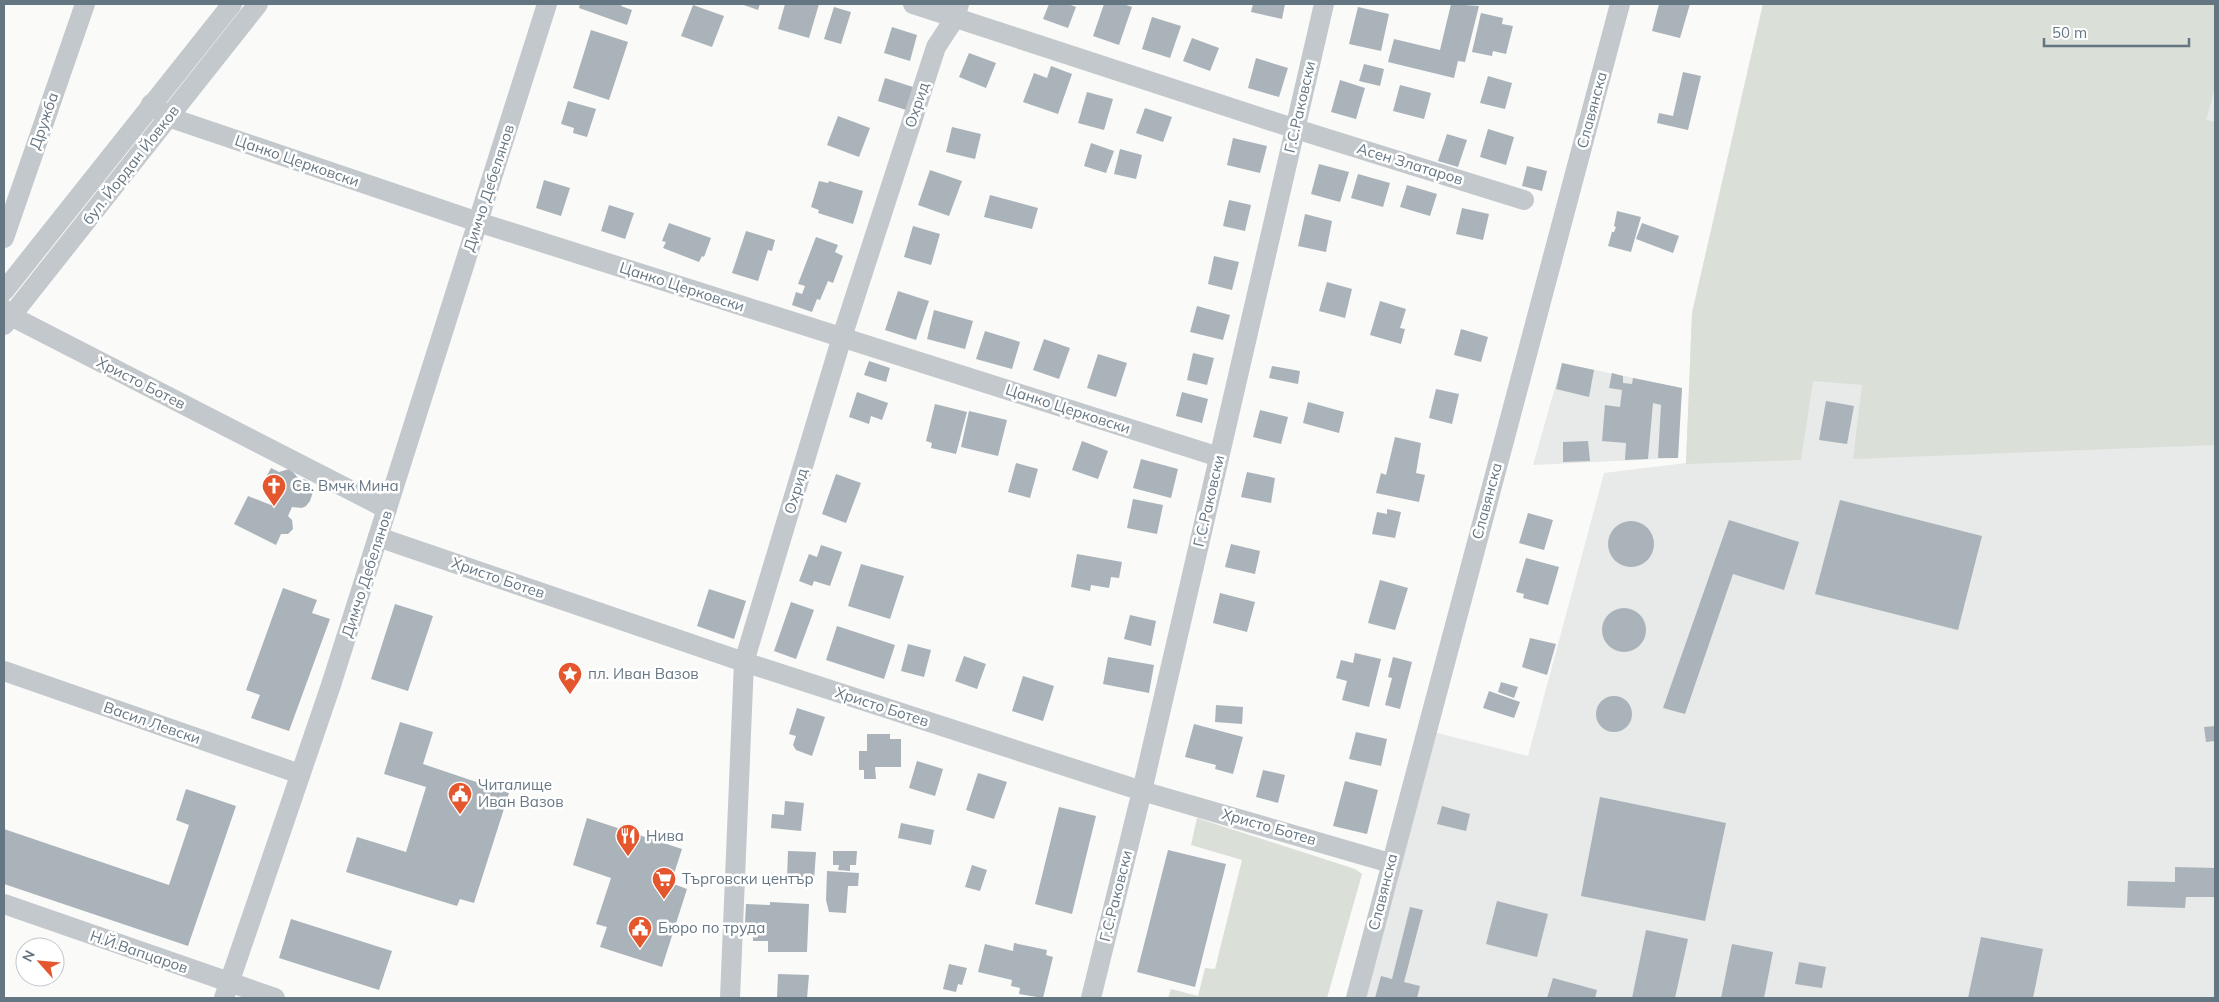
<svg xmlns="http://www.w3.org/2000/svg" width="2219" height="1002" font-family="Mulish,sans-serif">
  <style>
    .built { fill: #e8e9e9 }
    .green { fill: #dadfd7 }
    .building { fill: #aab3b9 }
    .lines { fill: none; stroke-linecap: round; stroke-linejoin: round }
    .minor { stroke: #c3c8cc; stroke-width: 20 }
    .labels { text-anchor: middle; stroke-width: 5; stroke-linejoin: round; paint-order: stroke }
    .street-label { font-size: 15px; fill: #657683; stroke: #fff }
    .poi-label { font-size: 15px; fill: #657683; stroke: #fff; text-anchor: start }
  </style>
  <rect width="100%" height="100%" fill="#fafaf8"/>
  <g class="built">
    <path d="M1763,4H2215V998H1356L1426,730L1528,756L1604,473L1686,463L1692,313Z"/>
    <path d="M1562,363L1682,388L1678,458L1533,465Z"/>
  </g>
  <g class="green">
    <path d="M1763,4H2215V88L2206,120L2215,122V445L1853,459L1862,385L1813,381L1801,460L1686,464L1692,313Z"/>
    <path d="M1197,818L1355,869L1362,874L1327,998H1168L1171,989L1198,996L1205,968L1215,969L1242,860L1191,845Z"/>
  </g>
  <g class="building">
    <path d="M580,4H622L621,6L632,10L627,25L579,8Z"/>
    <path d="M741,4H760L758,10Z"/>
    <path d="M785,4H819L809,38L778,29Z"/>
    <path d="M1049,4H1068L1076,7L1068,28L1043,19Z"/>
    <path d="M1104,4H1123L1132,7L1119,45L1093,36Z"/>
    <path d="M1253,4H1285L1282,19L1251,12Z"/>
    <path d="M1451,4L1479,6L1465,62L1458,61L1454,78L1388,62L1394,39L1440,50Z"/>
    <path d="M1659,4H1690L1680,38L1652,31Z"/>
    <path d="M693,5L724,16L712,47L681,36Z"/>
    <path d="M834,7L851,12L841,44L824,39Z"/>
    <path d="M1358,7L1389,14L1381,51L1349,44Z"/>
    <path d="M1481,13L1503,18L1502,24L1513,26L1506,54L1493,51L1492,56L1472,52Z"/>
    <path d="M1152,17L1181,26L1170,58L1142,49Z"/>
    <path d="M892,27L917,35L910,61L884,53Z"/>
    <path d="M591,30L628,42L609,100L573,88Z"/>
    <path d="M1192,38L1219,48L1210,71L1183,61Z"/>
    <path d="M969,53L996,63L986,88L959,77Z"/>
    <path d="M1256,58L1288,68L1279,97L1248,88Z"/>
    <path d="M1364,64L1384,69L1380,86L1359,81Z"/>
    <path d="M1051,66L1072,74L1058,114L1023,102L1034,73L1047,78Z"/>
    <path d="M1683,72L1701,76L1688,130L1657,123L1659,113L1673,116Z"/>
    <path d="M1488,76L1512,83L1505,109L1480,103Z"/>
    <path d="M885,78L913,87L906,110L878,101Z"/>
    <path d="M1340,80L1365,88L1356,119L1331,112Z"/>
    <path d="M1400,85L1431,93L1424,119L1393,111Z"/>
    <path d="M1087,92L1113,99L1104,130L1078,123Z"/>
    <path d="M568,101L596,109L587,137L573,133L574,128L561,124Z"/>
    <path d="M1145,108L1172,117L1163,142L1136,133Z"/>
    <path d="M838,116L870,128L859,157L827,145Z"/>
    <path d="M952,127L981,134L975,159L946,152Z"/>
    <path d="M1488,129L1514,137L1506,165L1480,157Z"/>
    <path d="M1447,134L1467,140L1458,167L1438,161Z"/>
    <path d="M1233,138L1267,146L1260,173L1227,165Z"/>
    <path d="M1091,143L1114,151L1106,173L1084,166Z"/>
    <path d="M1120,149L1142,155L1136,179L1114,174Z"/>
    <path d="M1319,164L1349,172L1340,202L1311,194Z"/>
    <path d="M1527,166L1547,171L1542,191L1522,186Z"/>
    <path d="M930,170L962,181L949,216L918,205Z"/>
    <path d="M1358,174L1390,183L1383,207L1351,198Z"/>
    <path d="M544,180L570,188L561,216L536,208Z"/>
    <path d="M819,181L828,183L829,181L863,191L853,224L818,213L819,210L811,207Z"/>
    <path d="M1407,185L1437,194L1430,216L1400,207Z"/>
    <path d="M990,195L1038,208L1032,229L984,217Z"/>
    <path d="M1229,200L1251,205L1245,231L1223,226Z"/>
    <path d="M609,205L634,213L625,239L601,231Z"/>
    <path d="M1462,208L1489,214L1483,240L1456,234Z"/>
    <path d="M1617,211L1641,217L1631,252L1608,246L1612,232H1614L1616,227L1614,226Z"/>
    <path d="M1305,214L1332,221L1326,252L1298,246Z"/>
    <path d="M669,223L711,238L704,257L702,256L699,262L663,248L666,242L662,241Z"/>
    <path d="M1642,223L1679,236L1673,253L1636,239Z"/>
    <path d="M913,226L940,234L931,265L904,257Z"/>
    <path d="M746,231L775,240L772,251L768,250L758,281L732,273Z"/>
    <path d="M816,237L838,245L835,252L843,256L833,283L828,281L820,300L817,299L812,312L792,305L796,292L802,294L805,286L798,284Z"/>
    <path d="M1214,256L1239,262L1232,290L1208,284Z"/>
    <path d="M1327,282L1352,289L1345,318L1319,311Z"/>
    <path d="M898,291L929,301L916,340L885,330Z"/>
    <path d="M1380,301L1406,309L1400,328L1405,329L1401,344L1370,335Z"/>
    <path d="M1197,306L1230,315L1223,340L1190,332Z"/>
    <path d="M934,310L973,321L965,349L927,339Z"/>
    <path d="M1461,329L1488,337L1481,362L1454,355Z"/>
    <path d="M985,331L1020,342L1012,369L976,359Z"/>
    <path d="M1044,339L1070,348L1059,379L1033,370Z"/>
    <path d="M1193,353L1214,358L1207,385L1187,380Z"/>
    <path d="M1098,354L1127,363L1116,397L1087,388Z"/>
    <path d="M869,361L890,368L886,382L864,375Z"/>
    <path d="M1562,363L1594,370L1589,397L1556,389Z"/>
    <path d="M1272,366L1300,371L1298,384L1269,378Z"/>
    <path d="M1612,373L1623,376V383L1632,384L1633,378L1682,388L1678,458H1658L1661,405L1653,403L1648,459L1625,460L1626,443L1602,441L1605,405L1620,407L1622,390L1609,388Z"/>
    <path d="M1436,389L1459,394L1452,424L1429,418Z"/>
    <path d="M857,392L888,403L882,420L871,416L869,424L849,417Z"/>
    <path d="M1182,392L1208,399L1202,423L1176,416Z"/>
    <path d="M1826,401L1854,406L1847,444L1819,440Z"/>
    <path d="M1308,402L1344,412L1339,433L1303,423Z"/>
    <path d="M935,404L967,412L956,454L931,448L932,443L926,441Z"/>
    <path d="M1260,410L1288,417L1281,444L1253,437Z"/>
    <path d="M969,411L1007,420L998,456L961,447Z"/>
    <path d="M1395,437L1421,443L1416,473L1425,475L1419,502L1376,493L1381,473L1386,475Z"/>
    <path d="M1082,441L1108,451L1098,479L1072,470Z"/>
    <path d="M1588,441L1590,461L1563,462V442Z"/>
    <path d="M1141,459L1178,469L1171,498L1133,488Z"/>
    <path d="M1016,463L1038,469L1030,498L1008,492Z"/>
    <path d="M271,468L279,472L289,469L294,473L298,478L307,480L310,482L313,492L310,501L306,506L302,508L292,507L288,516L292,520L293,529L288,534H281L276,545L234,524L248,496L271,505L274,500L270,496L271,487L263,483Z"/>
    <path d="M1247,472L1275,478L1271,503L1241,497Z"/>
    <path d="M836,474L861,483L846,523L822,514Z"/>
    <path d="M1133,499L1163,505L1157,534L1127,528Z"/>
    <path d="M1840,500L1982,536L1958,630L1815,594Z"/>
    <path d="M1387,509L1401,512L1395,538L1372,534L1377,512L1387,514Z"/>
    <path d="M1528,513L1553,520L1544,550L1519,543Z"/>
    <path d="M1729,520L1799,542L1784,590L1733,574L1685,714L1663,708Z"/>
    <circle cx="1631" cy="544" r="23"/>
    <path d="M1231,544L1260,551L1255,574L1225,567Z"/>
    <path d="M821,545L842,552L830,586L814,581L812,586L799,581L809,554L817,557Z"/>
    <path d="M1077,554L1122,562L1119,578L1111,577L1109,588L1091,585L1090,591L1071,587Z"/>
    <path d="M1526,558L1559,567L1548,605L1523,598L1524,594L1516,592Z"/>
    <path d="M861,564L904,576L890,619L848,606Z"/>
    <path d="M1380,580L1408,588L1395,630L1368,623Z"/>
    <path d="M283,588L317,600L312,613L330,619L289,731L251,718L260,695L246,690Z"/>
    <path d="M709,589L746,601L734,639L697,626Z"/>
    <path d="M1220,593L1255,602L1247,632L1213,623Z"/>
    <path d="M791,602L814,610L796,659L774,651Z"/>
    <path d="M395,604L433,616L408,691L371,679Z"/>
    <circle cx="1624" cy="630" r="22"/>
    <path d="M1130,615L1156,621L1151,646L1124,639Z"/>
    <path d="M837,626L895,645L884,679L826,660Z"/>
    <path d="M1530,638L1556,644L1547,675L1522,667Z"/>
    <path d="M908,644L931,650L924,677L901,671Z"/>
    <path d="M1355,653L1381,659L1369,707L1342,700L1347,681L1336,678L1341,660L1353,663Z"/>
    <path d="M964,656L986,664L977,689L955,681Z"/>
    <path d="M1108,657L1154,665L1149,693L1103,684Z"/>
    <path d="M1393,657L1412,662L1400,709L1385,705L1392,678L1388,677Z"/>
    <path d="M1023,676L1054,686L1043,721L1012,711Z"/>
    <path d="M1501,682L1518,687L1514,698L1498,692Z"/>
    <path d="M1489,691L1520,702L1514,718L1483,708Z"/>
    <circle cx="1614" cy="714" r="18"/>
    <path d="M1216,705L1243,707L1242,724L1215,722Z"/>
    <path d="M797,708L825,717L812,756L796,750L793,745L796,736L789,734Z"/>
    <path d="M400,722L433,732L423,764L509,793L474,903L460,899L457,906L346,872L357,837L406,852L426,787L384,774Z"/>
    <path d="M1194,724L1243,737L1233,774L1215,769L1216,765L1185,757Z"/>
    <path d="M2215,726V741L2206,742L2204,727Z"/>
    <path d="M1356,732L1387,739L1381,766L1349,759Z"/>
    <path d="M867,734H890V739H901V767H875L876,779H864V770H859V751H867Z"/>
    <path d="M917,761L943,769L935,796L909,788Z"/>
    <path d="M1263,770L1285,775L1278,803L1256,797Z"/>
    <path d="M978,773L1007,782L994,819L966,810Z"/>
    <path d="M1345,781L1378,790L1367,834L1333,826Z"/>
    <path d="M186,789L236,806L188,946L4,884V829L169,885L189,825L176,820Z"/>
    <path d="M1600,797L1726,823L1705,921L1581,896Z"/>
    <path d="M785,801L804,803L801,831L771,828L772,814L784,815Z"/>
    <path d="M1442,806L1470,814L1466,831L1437,824Z"/>
    <path d="M1059,807L1096,816L1072,914L1035,904Z"/>
    <path d="M587,818L682,849L671,883L687,889L662,967L600,947L607,927L596,924L611,878L573,865Z"/>
    <path d="M901,823L934,830L931,845L898,838Z"/>
    <path d="M1168,850L1226,864L1195,987L1137,972Z"/>
    <path d="M788,851L816,852L814,880L787,878Z"/>
    <path d="M833,851H857L856,865H850V871L838,870L839,865H833Z"/>
    <path d="M972,865L987,870L980,891L965,887Z"/>
    <path d="M2175,867L2215,868V897H2186L2185,908L2127,906L2128,881L2175,882Z"/>
    <path d="M827,871L859,873L858,886H848L846,913L829,912L826,900Z"/>
    <path d="M1497,901L1548,914L1537,957L1486,944Z"/>
    <path d="M770,902L809,904L807,952H768V941H753V924L745,923L746,904L770,905Z"/>
    <path d="M1410,907L1423,910L1404,982L1420,986L1417,998H1375L1381,976L1392,979Z"/>
    <path d="M291,919L392,951L379,990L279,958Z"/>
    <path d="M1646,930L1688,939L1675,998H1632Z"/>
    <path d="M1981,937L2043,949L2033,998H1968Z"/>
    <path d="M1014,943L1047,950L1046,955L1053,957L1043,998L1019,994L1020,988L1011,986L1012,980L978,972L985,944L1013,951Z"/>
    <path d="M1732,944L1773,952L1764,998H1721Z"/>
    <path d="M1799,962L1826,967L1822,988L1795,984Z"/>
    <path d="M949,964L967,968L962,985L958,984L956,992L943,989Z"/>
    <path d="M778,974L809,975L807,998H777Z"/>
    <path d="M1553,978L1597,990L1595,998H1547Z"/>
  </g>
  <g class="lines">
    <g class="minor">
      <path d="M913,4L1296,129L1524,200"/>
      <path d="M151,104L168,117L478,222L1219,457"/>
      <path d="M4,238L85,4"/>
      <path d="M4,291L232,4"/>
      <path d="M4,309L11,316L387,509"/>
      <path d="M4,325L258,4"/>
      <path d="M378,537L744,662L1142,791L1390,863"/>
      <path d="M4,671L300,774"/>
      <path d="M4,904L275,998"/>
      <path d="M224,998L331,685L547,4"/>
      <path d="M730,998L744,662L842,337L936,47L955,18L959,4"/>
      <path d="M1091,998L1142,791L1324,4"/>
      <path d="M1356,998L1620,4"/>
    </g>
  </g>
  <defs>
    <symbol id="church-pin" viewBox="-11 -11 22 30"><path d="M0 17L-7.5 6A9.5 9.5 0 1 1 7.5 6Z" fill="#e4572e" stroke="#fff"/><path d="M-1.2-6h2.4v3.5h3.3v2.4h-3.3V6h-2.4V-.1h-3.3v-2.4h3.3Z" fill="#fff"/></symbol>
    <symbol id="sight-pin" viewBox="-11 -11 22 30"><path d="M0 17L-7.5 6A9.5 9.5 0 1 1 7.5 6Z" fill="#e4572e" stroke="#fff"/><path d="M0-6L1.8-2.2L6-1.7L2.9 1.2L3.7 5.4L0 3.3L-3.7 5.4L-2.9 1.2L-6-1.7L-1.8-2.2Z" fill="#fff"/></symbol>
    <symbol id="civic-pin" viewBox="-11 -11 22 30"><path d="M0 17L-7.5 6A9.5 9.5 0 1 1 7.5 6Z" fill="#e4572e" stroke="#fff"/><path d="M-.6-6.5H3V-4.5H.6V-3L4-1V1h2V6H-6V1h2V-1L-.6-3ZM-1.2 2.5V6h2.4V2.5Z" fill="#fff"/></symbol>
    <symbol id="restaurant-pin" viewBox="-11 -11 22 30"><path d="M0 17L-7.5 6A9.5 9.5 0 1 1 7.5 6Z" fill="#e4572e" stroke="#fff"/><path d="M-5-6h1v4h1v-4h1v4h1v-4h1v5L-1.5 .5V6h-2V.5L-5-1ZM5-6V6H3V1.5H1.5Q1.5-4 5-6Z" fill="#fff"/></symbol>
    <symbol id="supermarket-pin" viewBox="-11 -11 22 30"><path d="M0 17L-7.5 6A9.5 9.5 0 1 1 7.5 6Z" fill="#e4572e" stroke="#fff"/><path d="M-6-5.5h2.5l.6 2H6L4.5 2H-2.5L-4.4-4H-6ZM-1.5 3.2a1.3 1.3 0 1 0 .1 0ZM3 3.2a1.3 1.3 0 1 0 .1 0Z" fill="#fff"/></symbol>
  </defs>
  <g fill-rule="evenodd">
    <use href="#church-pin" x="260" y="472" width="28" height="38"/>
    <use href="#sight-pin" x="556" y="660" width="28" height="38"/>
    <use href="#civic-pin" x="446" y="780" width="28" height="38"/>
    <use href="#restaurant-pin" x="614" y="822" width="28" height="38"/>
    <use href="#supermarket-pin" x="650" y="865" width="28" height="38"/>
    <use href="#civic-pin" x="626" y="914" width="28" height="38"/>
  </g>
  <g class="labels">
    <g class="street-label">
      <text transform="translate(917 105) rotate(-72)" y="5">Охрид</text>
      <text transform="translate(1300 107) rotate(-77)" y="5">Г.С.Раковски</text>
      <text transform="translate(1592 110) rotate(-75)" y="5">Славянска</text>
      <text transform="translate(44 121) rotate(-71)" y="5">Дружба</text>
      <text transform="translate(297 161) rotate(19)" y="5">Цанко Церковски</text>
      <text transform="translate(1410 164) rotate(17)" y="5">Асен Златаров</text>
      <text transform="translate(131 165) rotate(-52)" y="5">бул. Йордан Йовков</text>
      <text transform="translate(489 188) rotate(-72)" y="5">Димчо Дебелянов</text>
      <text transform="translate(682 287) rotate(18)" y="5">Цанко Церковски</text>
      <text transform="translate(141 383) rotate(27)" y="5">Христо Ботев</text>
      <text transform="translate(1068 409) rotate(18)" y="5">Цанко Церковски</text>
      <text transform="translate(796 491) rotate(-73)" y="5">Охрид</text>
      <text transform="translate(1209 501) rotate(-77)" y="5">Г.С.Раковски</text>
      <text transform="translate(1487 501) rotate(-75)" y="5">Славянска</text>
      <text transform="translate(367 574) rotate(-72)" y="5">Димчо Дебелянов</text>
      <text transform="translate(498 578) rotate(19)" y="5">Христо Ботев</text>
      <text transform="translate(882 707) rotate(18)" y="5">Христо Ботев</text>
      <text transform="translate(152 723) rotate(19)" y="5">Васил Левски</text>
      <text transform="translate(1269 827) rotate(16)" y="5">Христо Ботев</text>
      <text transform="translate(1383 892) rotate(-76)" y="5">Славянска</text>
      <text transform="translate(1116 896) rotate(-76)" y="5">Г.С.Раковски</text>
      <text transform="translate(139 952) rotate(19)" y="5">Н.Й.Вапцаров</text>
    </g>
    <g class="poi-label">
      <text x="292" y="491">Св. Вмчк Мина</text>
      <text x="588" y="679">пл. Иван Вазов</text>
      <text x="478" y="790">Читалище<tspan x="478" dy="17">Иван Вазов</tspan></text>
      <text x="646" y="841">Нива</text>
      <text x="682" y="884">Търговски център</text>
      <text x="658" y="933">Бюро по труда</text>
    </g>
  </g>
  <rect width="2219" height="1002" fill="none" stroke="#657683" stroke-width="10"/>
  <g transform="translate(40 962) rotate(297)"><circle r="24" fill="#ffffff" stroke="#c1c8cd"/>
  <path d="M0-4L9 19L0 12L-9 19Z" fill="#e4572e"/>
  <text y="-8" font-size="14" font-weight="bold" text-anchor="middle" fill="#657683">N</text>
  </g>
  <path d="M2044 38v8h145v-8" fill="none" stroke="#657683" stroke-width="2.5"/>
  <text x="2052" y="38" font-size="15" fill="#657683" stroke="#ffffff" stroke-width="4" paint-order="stroke">50 m</text>
</svg>
